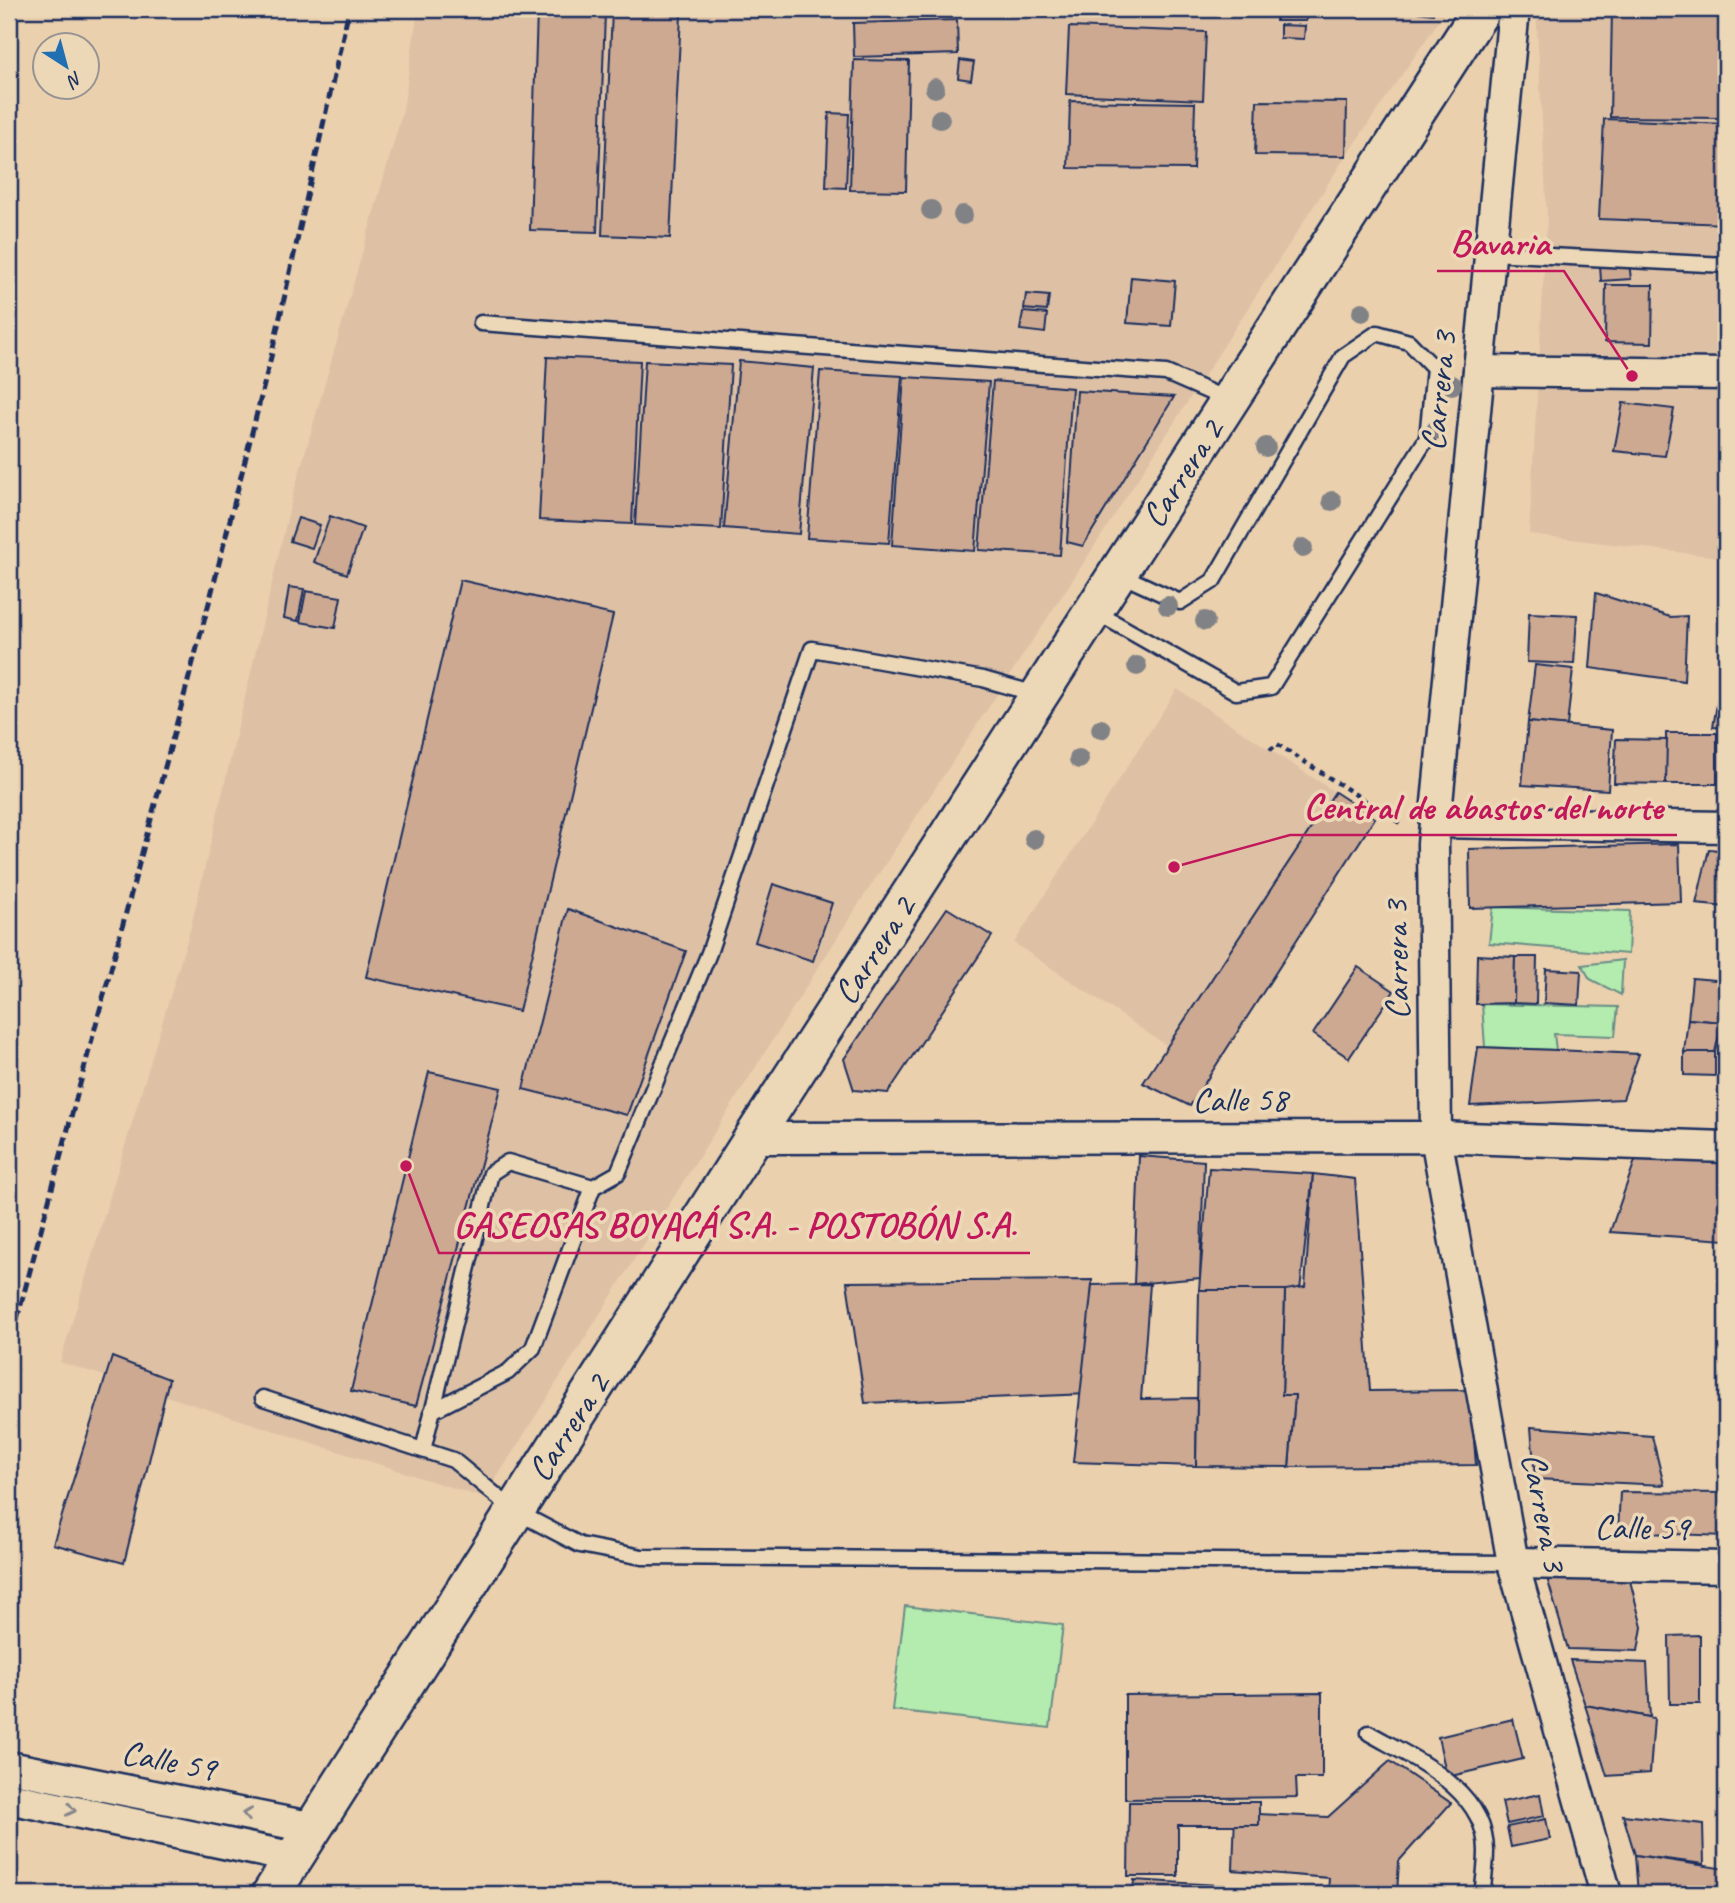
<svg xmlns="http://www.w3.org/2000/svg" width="1735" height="1903" font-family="Caveat,sans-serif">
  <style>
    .built { fill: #dec1a5 }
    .green { fill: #b4ebae; stroke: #688d86; stroke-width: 2 }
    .building { fill: #cda992; stroke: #1b2f5e; stroke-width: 2 }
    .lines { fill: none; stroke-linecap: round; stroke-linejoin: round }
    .service-casing { stroke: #1b2f5e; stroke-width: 19 }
    .minor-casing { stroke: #1b2f5e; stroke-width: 35 }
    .tertiary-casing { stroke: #1b2f5e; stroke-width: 42 }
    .path { stroke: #1b2f5e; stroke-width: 4.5; stroke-dasharray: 5 5; stroke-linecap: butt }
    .service { stroke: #ecd8b6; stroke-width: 14 }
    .minor { stroke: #ecd8b6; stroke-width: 30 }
    .tertiary { stroke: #ecd8b6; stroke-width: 37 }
    .rail { stroke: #1b2f5e; stroke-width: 5; stroke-dasharray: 10 5; stroke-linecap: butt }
    .tree { fill: #818286 }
    .oneway { stroke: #84848a }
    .labels { text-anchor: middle; stroke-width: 7; stroke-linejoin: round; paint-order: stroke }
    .street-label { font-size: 35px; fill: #1b2f5e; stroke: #ecd8b6 }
    .leader { fill: none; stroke: #c2185b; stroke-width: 2.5 }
    .callout-dot { fill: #c2185b; stroke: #ecd8b6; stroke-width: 2.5 }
    .callout-label { font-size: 37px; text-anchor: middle; font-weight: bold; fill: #c2185b; stroke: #ecd8b6; stroke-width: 7; stroke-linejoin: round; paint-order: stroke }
  </style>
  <rect width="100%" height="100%" fill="#ebd0ae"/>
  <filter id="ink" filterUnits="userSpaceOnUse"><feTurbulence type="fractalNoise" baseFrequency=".0143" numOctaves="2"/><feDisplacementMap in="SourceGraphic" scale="14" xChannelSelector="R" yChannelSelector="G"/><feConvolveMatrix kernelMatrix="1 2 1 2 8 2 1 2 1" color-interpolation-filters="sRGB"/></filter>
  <g filter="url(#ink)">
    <g class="built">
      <path d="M418,9H1443V15L1346,156L1083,564L851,916L484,1498L60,1362L190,930L291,502L403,110Z"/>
      <path d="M1536,9H1726V558L1529,534L1547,218Z"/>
      <path d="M1177,689L1335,792L1167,1046L1014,943Z"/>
    </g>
    <g class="green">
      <path d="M1493,907L1630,911L1628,954L1489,943Z"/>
      <path d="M1623,960L1621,995L1590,979L1582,965Z"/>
      <path d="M1482,1004L1618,1007L1615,1036L1554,1034L1556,1050L1485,1047Z"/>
      <path d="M905,1606L1063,1625L1050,1728L892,1710Z"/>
    </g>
    <g class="building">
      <path d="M1417,9H1434L1433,14L1417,12Z"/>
      <path d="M1612,9H1726V118L1610,117Z"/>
      <path d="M537,11L605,13L597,232L530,230Z"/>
      <path d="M612,11L681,15L670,238L602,235Z"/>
      <rect x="1276" y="11" width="30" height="10"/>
      <path d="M957,20L958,54L854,57L853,23Z"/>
      <path d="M1280,25L1305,26L1304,39L1280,38Z"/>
      <path d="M1069,27L1206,32L1203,100L1066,94Z"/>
      <path d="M854,60L909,61L906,191L850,190Z"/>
      <path d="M960,60L974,62L971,80L958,78Z"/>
      <path d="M1070,101L1195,103L1193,169L1068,168Z"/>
      <path d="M1257,101L1347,102L1346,156L1255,155Z"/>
      <path d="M829,113L849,114L846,188L826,187Z"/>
      <path d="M1604,119L1726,124V224L1599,219Z"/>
      <path d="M1629,263L1631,279L1601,281L1600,265Z"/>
      <path d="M1131,277L1175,281L1171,326L1127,323Z"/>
      <path d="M1606,285H1653L1652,343L1605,342Z"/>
      <path d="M1026,294L1049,296L1047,311L1024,309Z"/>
      <path d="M1023,312L1047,314L1045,333L1020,330Z"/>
      <path d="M547,357L640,361L632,524L539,520Z"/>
      <path d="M645,361L731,365L721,529L635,525Z"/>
      <path d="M739,361L814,368L799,534L724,528Z"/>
      <path d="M820,371L902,376L889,543L807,538Z"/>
      <path d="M904,377L989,382L975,551L892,545Z"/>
      <path d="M993,381L1072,388L1060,555L979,550Z"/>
      <path d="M1077,391L1174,397L1083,546L1067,542Z"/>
      <path d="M1623,403L1674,409L1665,456L1614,451Z"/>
      <path d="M330,516L363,528L347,574L314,562Z"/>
      <path d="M298,518L320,525L312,548L290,541Z"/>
      <path d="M460,580L613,615L519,1011L366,977Z"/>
      <path d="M289,587L304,589L298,621L284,618Z"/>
      <path d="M306,591L341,597L335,628L300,622Z"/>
      <path d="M1596,593L1670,617L1687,616L1684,681L1590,668Z"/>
      <path d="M1529,613L1577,615L1574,664L1527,662Z"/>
      <path d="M1726,652V728L1713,727Z"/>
      <path d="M1535,665L1573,669L1567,726L1528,722Z"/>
      <path d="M1528,722L1612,730L1608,790L1522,785Z"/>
      <rect x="1666" y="733" width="51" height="51"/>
      <path d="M1616,739L1667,740L1666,784L1614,783Z"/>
      <path d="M1726,756V793H1721Z"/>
      <path d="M1335,792L1375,818L1190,1106L1143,1083Z"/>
      <path d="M1679,844L1681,902L1470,908L1469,849Z"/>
      <path d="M1709,849L1726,851V907L1696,904Z"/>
      <path d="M773,884L832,903L813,961L755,942Z"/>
      <path d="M947,908L992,936L888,1093L854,1090L844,1059Z"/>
      <path d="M568,909L686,951L627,1115L523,1089Z"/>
      <path d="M1477,955L1515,957L1514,1003L1476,1004Z"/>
      <path d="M1515,957H1537L1536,1004L1514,1003Z"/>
      <path d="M1358,967L1394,991L1349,1058L1313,1034Z"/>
      <path d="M1546,969L1581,971L1579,1005L1544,1003Z"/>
      <path d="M1692,978L1726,981L1722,1022L1688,1019Z"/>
      <path d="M1688,1019L1722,1022L1715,1052H1684Z"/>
      <path d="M1478,1047L1556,1050L1639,1054L1623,1099L1470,1106Z"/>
      <path d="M1684,1052H1715V1076L1684,1075Z"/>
      <path d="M429,1072L501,1088L416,1406L351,1391Z"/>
      <path d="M1637,1155L1725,1162L1726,1240L1610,1232Z"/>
      <path d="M1139,1156L1204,1161L1200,1278L1134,1284Z"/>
      <path d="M1209,1168L1313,1174L1300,1290H1199Z"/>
      <path d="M1313,1174L1355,1179L1370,1391L1470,1390L1476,1465L1289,1467L1295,1395H1282L1285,1290L1305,1287Z"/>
      <path d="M1092,1280L1089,1394L865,1403L847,1282Z"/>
      <path d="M1150,1284L1141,1399L1197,1398L1196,1466L1073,1462L1092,1285Z"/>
      <path d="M1199,1290H1285L1282,1395H1295L1289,1467L1196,1466Z"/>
      <path d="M112,1357L169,1379L124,1563L53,1544Z"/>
      <path d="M1531,1427L1652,1436L1664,1485L1535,1479Z"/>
      <path d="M1620,1492L1726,1493V1536L1618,1532Z"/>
      <path d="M1545,1571L1628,1573L1642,1627L1638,1651L1568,1649Z"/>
      <path d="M1700,1635V1704H1670L1669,1636Z"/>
      <path d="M1570,1660L1647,1663L1650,1717L1585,1705Z"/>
      <path d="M1322,1693V1778H1296L1297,1797L1125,1799V1695Z"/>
      <path d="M1585,1705L1654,1718L1650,1773L1607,1776Z"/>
      <path d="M9,1706L14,1708L9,1726Z"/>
      <path d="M1513,1719L1523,1759L1447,1777L1438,1737Z"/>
      <path d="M1390,1761L1451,1803L1399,1861L1397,1894H1328L1329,1878L1233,1870L1235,1813L1328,1817Z"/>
      <path d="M1540,1794L1544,1816L1507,1824L1502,1802Z"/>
      <path d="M1129,1802H1259V1825H1178V1876H1128Z"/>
      <path d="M1623,1815L1703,1824L1704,1864L1635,1855Z"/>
      <path d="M1546,1819L1550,1839L1511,1847L1507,1827Z"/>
      <path d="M1635,1855L1726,1869V1894H1638Z"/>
      <path d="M1134,1880L1286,1889L1285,1894H1133Z"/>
    </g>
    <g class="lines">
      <defs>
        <g id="service">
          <path d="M1491,253L1726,265"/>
          <path d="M481,323L1166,373L1228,400"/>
          <path d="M1094,611L1236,692L1271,687L1427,438L1434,368L1409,342L1377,333L1343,356L1213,581L1180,602L1119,574"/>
          <path d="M263,1398L453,1460L515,1511L580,1545L642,1557L1513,1563"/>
          <path d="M432,1411L508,1372L533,1348L593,1187"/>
          <path d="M423,1450L491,1173L508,1162L593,1187L618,1173L709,953L812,649L983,679L1039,695"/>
          <path d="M1369,1733C1414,1759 1486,1789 1486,1851C1486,1865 1484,1880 1482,1894"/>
        </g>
        <g id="minor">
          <path d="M1514,9L1433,844L1436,1137L1513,1563L1606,1894"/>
          <path d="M1479,371L1726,374"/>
          <path d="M1435,822L1726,827"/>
          <path d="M753,1138L1436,1137L1726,1147"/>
          <path d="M1513,1563L1726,1567"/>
          <path d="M9,1767L314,1828"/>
          <path d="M9,1798L295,1858"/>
        </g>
        <path id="tertiary" d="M271,1894L753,1138L1482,9"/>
      </defs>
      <use href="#service" class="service-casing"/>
      <use href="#minor" class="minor-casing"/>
      <use href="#tertiary" class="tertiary-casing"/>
      <path class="path" d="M1270,750L1277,744L1403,825"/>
      <use href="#service" class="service"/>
      <use href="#minor" class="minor"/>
      <use href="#tertiary" class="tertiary"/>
      <path class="rail" d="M9,1349L210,599L271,357L349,9"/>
    </g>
    <g class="tree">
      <circle cx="935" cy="88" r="10"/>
      <circle cx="940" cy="119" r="10"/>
      <circle cx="931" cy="210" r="10"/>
      <circle cx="963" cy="215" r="10"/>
      <circle cx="1362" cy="312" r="10"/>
      <circle cx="1452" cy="385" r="10"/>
      <circle cx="1436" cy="430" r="10"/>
      <circle cx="1266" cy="447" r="10"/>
      <circle cx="1332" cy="501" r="10"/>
      <circle cx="1303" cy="548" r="10"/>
      <circle cx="1168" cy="606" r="10"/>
      <circle cx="1205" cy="621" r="10"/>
      <circle cx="1137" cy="666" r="10"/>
      <circle cx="1101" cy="729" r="10"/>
      <circle cx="1079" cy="759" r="10"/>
      <circle cx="1034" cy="839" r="10"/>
    </g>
    <defs><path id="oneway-chevron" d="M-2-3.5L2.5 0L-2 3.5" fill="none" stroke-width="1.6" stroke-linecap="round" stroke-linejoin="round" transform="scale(1.75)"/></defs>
    <g class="oneway">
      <use href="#oneway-chevron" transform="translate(71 1810) rotate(12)"/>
      <use href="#oneway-chevron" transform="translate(247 1814) rotate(-169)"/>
    </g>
  </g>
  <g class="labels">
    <g class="street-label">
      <text transform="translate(1438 391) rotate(-84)" y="12">Carrera 3</text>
      <text transform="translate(1182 473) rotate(-57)" y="12">Carrera 2</text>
      <text transform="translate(874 950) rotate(-57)" y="12">Carrera 2</text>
      <text transform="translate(1396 960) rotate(-91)" y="12">Carrera 3</text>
      <text x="1240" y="1111">Calle 58</text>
      <text transform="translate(568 1427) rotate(-57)" y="12">Carrera 2</text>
      <text transform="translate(1545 1512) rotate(79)" y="12">Carrera 3</text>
      <text transform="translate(1642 1527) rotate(1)" y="12">Calle 59</text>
      <text transform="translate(169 1760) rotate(11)" y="12">Calle 59</text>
    </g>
  </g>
  <path class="leader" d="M1632 376L1564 271H1437M1174 867L1290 835H1677M406 1166L439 1253H1030"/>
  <g class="callout-dot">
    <circle cx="1632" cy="376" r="7"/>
    <circle cx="1174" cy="867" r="7"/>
    <circle cx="406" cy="1166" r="7"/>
  </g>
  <g class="callout-label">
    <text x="1500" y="255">Bavaria</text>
    <text x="1483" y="819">Central de abastos del norte</text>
    <text x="735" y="1237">GASEOSAS BOYACÁ S.A. - POSTOBÓN S.A.</text>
  </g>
  <rect width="1735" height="1903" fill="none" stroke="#ecd8b6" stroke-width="35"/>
  <rect x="18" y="18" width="1700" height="1868" fill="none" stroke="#1b2f5e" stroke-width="2.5" filter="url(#ink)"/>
  <g transform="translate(66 66) rotate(144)"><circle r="33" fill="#ecd8b6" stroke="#989493" stroke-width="2"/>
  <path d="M0-5L12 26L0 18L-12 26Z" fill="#1f6fb2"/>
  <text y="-10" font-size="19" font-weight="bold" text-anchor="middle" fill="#1b2f5e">N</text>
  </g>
</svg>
